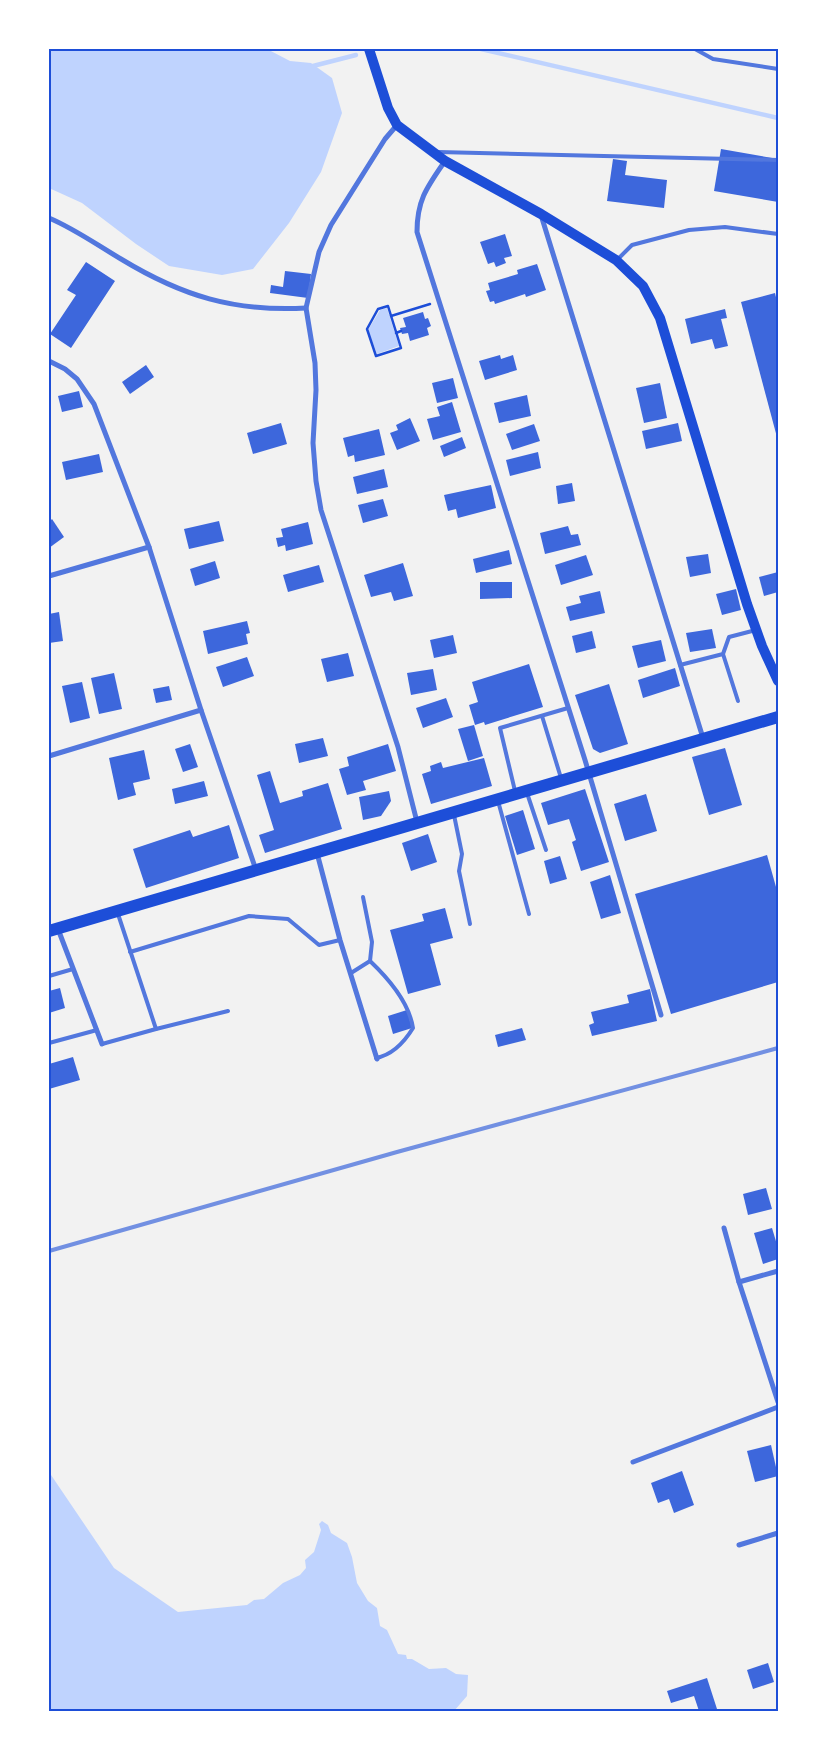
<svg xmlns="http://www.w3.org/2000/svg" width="827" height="1760" font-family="'Crimson Pro',serif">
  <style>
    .water { fill: #bfd3fe }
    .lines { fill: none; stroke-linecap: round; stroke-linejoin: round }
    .stream { stroke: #bfd3fe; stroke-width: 4.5 }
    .building { fill: #3d67dc }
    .path { stroke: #1d4ed8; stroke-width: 2.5 }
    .service { stroke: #5277de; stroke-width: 4 }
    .minor { stroke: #5277de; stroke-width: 5 }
    .secondary { stroke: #1d4ed8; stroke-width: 10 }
    .primary { stroke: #1d4ed8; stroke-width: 12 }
    .rail { stroke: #7290e2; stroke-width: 4 }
    .neatline { fill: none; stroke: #1d4ed8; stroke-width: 2 }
  </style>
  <rect width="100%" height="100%" fill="#f2f2f2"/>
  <g class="water">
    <path d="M49,49H267L290,61L311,63L332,78L342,113L321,172L289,223L253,269L222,275L169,266L136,244L82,203L49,188Z"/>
    <path d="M387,308L399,346L377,354L368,330L380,310Z"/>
    <path d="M49,1472L114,1568L178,1612L247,1605L254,1600L264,1599L283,1583L300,1575L306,1568L305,1560L314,1552L321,1530L319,1524L322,1521L328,1525L331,1533L347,1543L352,1557L357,1583L368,1601L377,1608L380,1626L387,1630L398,1654L406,1655L407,1659H412L429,1669L446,1668L456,1674L468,1675L467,1696L454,1711H49Z"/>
  </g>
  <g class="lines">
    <g class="stream">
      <path d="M481,49L778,118"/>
      <path d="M313,66L356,55"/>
    </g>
  </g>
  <g class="building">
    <path d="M721,149L778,159V202L714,191Z"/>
    <path d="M613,159L627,161L625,175L667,180L664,208L607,201Z"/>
    <path d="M505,234L512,256L504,258L506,263L496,267L494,262L488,264L480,242Z"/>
    <path d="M86,262L115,281L71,348L50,334L76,295L67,290Z"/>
    <path d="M537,264L546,290L526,297L525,294L495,304L494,301L490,302L486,291L490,290L488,283L518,274L517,270Z"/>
    <path d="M285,271L311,274L308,298L270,293L271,285L283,287Z"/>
    <path d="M775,293L778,306V441L741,302Z"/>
    <path d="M725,309L727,318L721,319L728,346L715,349L712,339L691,344L685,319Z"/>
    <path d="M423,312L425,319L428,318L431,326L427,328L429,335L410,341L408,333L402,334L400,328L406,327L403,318Z"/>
    <path d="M500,355L501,359L513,355L517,370L485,380L479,361Z"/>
    <path d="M146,365L154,377L130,394L122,382Z"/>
    <path d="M453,378L458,398L437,403L432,383Z"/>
    <path d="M660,383L667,418L644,423L636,388Z"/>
    <path d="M79,391L83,407L62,412L58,396Z"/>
    <path d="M527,395L531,416L499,423L494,403Z"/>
    <path d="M452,402L461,432L433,440L427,419L440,416L437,407Z"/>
    <path d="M410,418L420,441L397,450L390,433L398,430L396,425Z"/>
    <path d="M281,423L287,444L253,454L247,433Z"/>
    <path d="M678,423L682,441L646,449L642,431Z"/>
    <path d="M534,424L540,441L512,450L506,434Z"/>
    <path d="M379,429L385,455L355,462L354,455L348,457L343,438Z"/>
    <path d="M462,437L466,448L444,457L440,446Z"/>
    <path d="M538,452L541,468L510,476L506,460Z"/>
    <path d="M99,454L103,472L66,480L62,462Z"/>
    <path d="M384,469L388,487L357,494L353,477Z"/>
    <path d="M572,483L575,501L558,504L556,486Z"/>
    <path d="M491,485L496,508L458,518L456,509L448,511L444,495Z"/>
    <path d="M383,499L388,516L363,523L358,505Z"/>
    <path d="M52,519L64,537L49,548V522Z"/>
    <path d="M219,521L224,541L189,549L184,529Z"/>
    <path d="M308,522L313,544L286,551L285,545L278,547L276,538L283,537L281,529Z"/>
    <path d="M568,526L571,535L578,534L581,545L545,554L540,533Z"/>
    <path d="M509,550L512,564L476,573L473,559Z"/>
    <path d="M708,554L711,573L690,577L686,557Z"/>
    <path d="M586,555L593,575L561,585L555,565Z"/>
    <path d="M215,561L220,578L195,586L190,569Z"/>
    <path d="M403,563L413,596L394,601L391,592L371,597L364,575Z"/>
    <path d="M319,565L324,582L288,592L283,575Z"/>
    <path d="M778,572V592L764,596L759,577Z"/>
    <path d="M480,582H512V598L480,599Z"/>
    <path d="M736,589L741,610L722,615L716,594Z"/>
    <path d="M600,591L605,613L570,621L566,607L581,603L579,596Z"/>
    <path d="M59,612L63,641L49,643V614Z"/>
    <path d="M247,621L250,633L246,634L248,644L208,654L203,631Z"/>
    <path d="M712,629L716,648L690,652L686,633Z"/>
    <path d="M592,631L596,648L576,653L572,636Z"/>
    <path d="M453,635L457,653L434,658L430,640Z"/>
    <path d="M661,640L666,661L638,668L632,646Z"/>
    <path d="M348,653L354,676L327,682L321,659Z"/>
    <path d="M247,657L254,676L223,687L216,667Z"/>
    <path d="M529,664L543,707L485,725L484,722L475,725L469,705L478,702L472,682Z"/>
    <path d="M675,668L680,686L643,698L638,680Z"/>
    <path d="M433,669L437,690L411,695L407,673Z"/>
    <path d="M114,673L122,709L99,714L91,678Z"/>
    <path d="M82,682L90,718L70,723L62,686Z"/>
    <path d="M609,684L628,744L600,753L593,749L575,695Z"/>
    <path d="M169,686L172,700L156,703L153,689Z"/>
    <path d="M446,698L453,717L423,728L416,708Z"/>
    <path d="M474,725L483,756L468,761L458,729Z"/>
    <path d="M323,738L328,756L299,763L295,744Z"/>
    <path d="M190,744L198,767L183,772L175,749Z"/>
    <path d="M388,744L396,771L363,781L366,790L347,795L339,769L349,766L347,757Z"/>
    <path d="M725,748L742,805L709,815L692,757Z"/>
    <path d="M144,750L150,779L133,783L136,795L118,800L109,758Z"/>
    <path d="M484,758L492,786L431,804L422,774L431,771L430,766L441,762L443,768Z"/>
    <path d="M270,771L280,803L303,796L302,791L328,783L342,829L265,853L259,835L274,830L257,775Z"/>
    <path d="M204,781L208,796L175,804L172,789Z"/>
    <path d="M585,789L609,862L581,871L572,842L576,840L569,819L548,825L541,803Z"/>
    <path d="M389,791L391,801L381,816L363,820L359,797Z"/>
    <path d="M646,794L657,831L625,841L614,804Z"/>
    <path d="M523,810L535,849L517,855L505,816Z"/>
    <path d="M229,825L239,858L146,888L133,849L190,830L193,837Z"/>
    <path d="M428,834L437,862L411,871L402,843Z"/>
    <path d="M767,855L778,894V982L671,1014L635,894Z"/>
    <path d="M560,856L567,879L550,884L544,861Z"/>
    <path d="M610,875L621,913L601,919L590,882Z"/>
    <path d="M445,908L453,938L430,944L441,985L408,994L390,930L424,921L422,914Z"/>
    <path d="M60,988L65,1008L49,1013V991Z"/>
    <path d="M650,989L657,1021L592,1036L589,1025L594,1023L591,1012L629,1003L627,995Z"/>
    <path d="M407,1010L412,1028L393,1034L388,1016Z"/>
    <path d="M522,1028L526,1040L498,1047L495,1035Z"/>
    <path d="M73,1057L80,1080L49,1089V1064Z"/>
    <path d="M766,1188L772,1209L748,1215L743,1194Z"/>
    <path d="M772,1228L778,1248V1259L763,1264L754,1233Z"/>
    <path d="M771,1445L778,1476L755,1482L747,1451Z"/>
    <path d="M682,1471L694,1505L674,1513L669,1499L658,1503L651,1483Z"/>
    <path d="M768,1663L774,1682L753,1689L747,1670Z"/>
    <path d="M707,1678L717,1709L699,1711L694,1696L671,1703L667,1691Z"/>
  </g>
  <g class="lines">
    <g class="path">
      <path d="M388,306L401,348L376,356L367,329L378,309Z"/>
      <path d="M391,316L430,304"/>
      <path d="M396,333L401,331"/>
    </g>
    <g class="service">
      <path d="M695,49L713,59L778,69"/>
      <path d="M438,152L778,160"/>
      <path d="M618,259L632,245L689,230L725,227L778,234"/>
      <path d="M723,654L738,701"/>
      <path d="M680,665L723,654L729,637L756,630"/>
      <path d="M542,716L561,778"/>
      <path d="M515,791L500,728L568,708"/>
      <path d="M527,793L546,850"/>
      <path d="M498,801L529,914"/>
      <path d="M454,815L462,854L459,871L470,924"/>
      <path d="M118,914L156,1029L228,1011"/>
      <path d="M130,952L249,916L288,919L319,945L340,940"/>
      <path d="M370,961C389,979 409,1002 413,1028C405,1041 392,1055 376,1058"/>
      <path d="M351,973L370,961L372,942L363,897"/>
      <path d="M49,976L73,969"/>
      <path d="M49,1043L97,1030"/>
      <path d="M102,1044L156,1029"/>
    </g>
    <g class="minor">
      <path d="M397,125L385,139L331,225L319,252L306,308L315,363L316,390L313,443L316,481L321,510L398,747L417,822"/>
      <path d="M445,161C427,187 417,200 417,232L585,760L661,1015"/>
      <path d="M541,215L703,738"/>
      <path d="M49,218C75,229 97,245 121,259C182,296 234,312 306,308"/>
      <path d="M49,361L65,369L77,379L94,404L149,547L201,710L256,870"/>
      <path d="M49,576L149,547"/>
      <path d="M49,756L201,710"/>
      <path d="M317,853L340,940L377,1059"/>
      <path d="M58,929L102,1044"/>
      <path d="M724,1228L739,1282L778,1402"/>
      <path d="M739,1282L778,1271"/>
      <path d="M633,1462L778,1407"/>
      <path d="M739,1545L778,1533"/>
    </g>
    <path class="secondary" d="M369,49L388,108L397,125L445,161L541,214L616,260L643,286L660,318L747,604L762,646L778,681"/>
    <path class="primary" d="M49,931L778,717"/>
    <path class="rail" d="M49,1251L397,1152L778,1048"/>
  </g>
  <rect width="827" height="1760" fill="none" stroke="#ffffff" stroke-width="100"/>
  <rect x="50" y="50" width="727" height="1660" class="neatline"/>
</svg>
